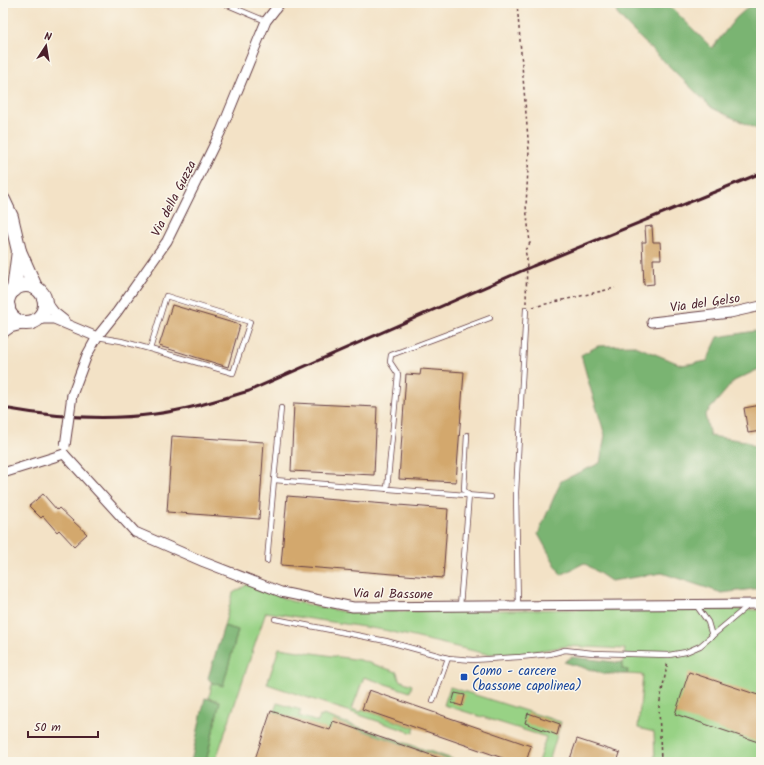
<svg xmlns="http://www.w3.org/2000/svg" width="764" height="765" font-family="Kalam,sans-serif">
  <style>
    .green { fill: #98d285; stroke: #717858 }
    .forest { fill: #7ab472; stroke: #626a4e }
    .building { fill: #d3a86d }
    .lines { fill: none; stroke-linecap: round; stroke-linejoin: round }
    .service-casing { stroke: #633c42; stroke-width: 6 }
    .minor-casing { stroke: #633c42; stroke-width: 11 }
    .tertiary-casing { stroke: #633c42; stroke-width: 13 }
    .primary-casing { stroke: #633c42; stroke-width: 16 }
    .motorway-casing { stroke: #633c42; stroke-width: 18 }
    .path { stroke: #633c42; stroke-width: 1.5; stroke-dasharray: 3 3; stroke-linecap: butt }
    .service { stroke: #fff; stroke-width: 4.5 }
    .minor { stroke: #fff; stroke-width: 9 }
    .tertiary { stroke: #fff; stroke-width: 11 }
    .primary { stroke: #fff; stroke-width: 14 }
    .motorway { stroke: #fff; stroke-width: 16 }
    .rail { stroke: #4a1f2b; stroke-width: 3 }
    .minor-bridge-casing { stroke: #633c42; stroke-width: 11; stroke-linecap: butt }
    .minor-bridge { stroke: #fff; stroke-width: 9 }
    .transit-dot { fill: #1a4fb4; stroke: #fbf7ec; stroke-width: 1.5 }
    .labels { text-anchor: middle; stroke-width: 3; stroke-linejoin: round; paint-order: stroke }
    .street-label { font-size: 13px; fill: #4a1f2b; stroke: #fbf7ec }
    .transit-label { font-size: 13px; fill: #164399; stroke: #fbf7ec; text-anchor: start }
  </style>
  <rect width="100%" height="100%" fill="#fbf7ec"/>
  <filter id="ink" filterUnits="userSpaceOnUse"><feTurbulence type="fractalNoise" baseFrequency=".025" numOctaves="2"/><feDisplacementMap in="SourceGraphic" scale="8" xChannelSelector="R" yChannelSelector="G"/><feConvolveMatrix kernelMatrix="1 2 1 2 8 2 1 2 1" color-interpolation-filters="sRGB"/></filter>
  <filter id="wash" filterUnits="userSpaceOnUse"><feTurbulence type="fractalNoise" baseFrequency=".012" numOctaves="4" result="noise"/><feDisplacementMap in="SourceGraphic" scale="16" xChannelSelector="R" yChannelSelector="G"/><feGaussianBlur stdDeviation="0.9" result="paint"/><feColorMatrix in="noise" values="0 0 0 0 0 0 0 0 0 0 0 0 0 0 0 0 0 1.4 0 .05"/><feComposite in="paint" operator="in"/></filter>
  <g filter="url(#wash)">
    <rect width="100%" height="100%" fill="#f3e2c6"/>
    <g class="green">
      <path d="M248,584L291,601L345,612L688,608L761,610V762H655L654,732L638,728L643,675L627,674L628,670H622L625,649L568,646L518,654H487L384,630L266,612L215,762H206L220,701L209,698L212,683L223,685L238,630L224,626L233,593Z"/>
      <path d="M279,648L360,660L397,672L399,680L412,685L410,692L364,677L352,709L361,712L362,709L415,728L413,733L267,684Z"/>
      <path d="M450,687L561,722L549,762H538L546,737L444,705Z"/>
      <path d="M277,703L301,710L299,716L318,722L320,716L322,717L323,715L461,762H455L334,721L320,762L319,727L274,712Z"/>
    </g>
    <g class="forest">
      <path d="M615,3H667L712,48L736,18L753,3H761V131L712,108L631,29L617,14Z"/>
      <path d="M755,331L761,335V368L734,381L705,415L710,436L746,441L761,451V588L722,593L662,573L611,581L584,563L561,575L538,534L561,481L600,463L605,435L590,387L581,355L598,346L633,345L682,365L707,361L718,337Z"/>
      <path d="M224,626L238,630L223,686L212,683L208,678Z"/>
      <path d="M572,657L623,663L622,669L628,670L627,674H605L564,662Z"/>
      <path d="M205,698L220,701L206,762H191Z"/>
    </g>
    <g id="blocks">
      <g class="building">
        <path d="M652,226L653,242H660L661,259H653L654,284L644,285L642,242H646L645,227Z"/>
        <path d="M172,305L240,325L228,367L159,346Z"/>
        <path d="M421,369L464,372L456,482L399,479L406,374L420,375Z"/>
        <path d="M294,403L377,407L374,475L291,471Z"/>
        <path d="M761,405V431L748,433L744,408Z"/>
        <path d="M172,436L264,442L259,519L167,512Z"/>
        <path d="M43,494L57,510L59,508L87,534L74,546L59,530L57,532L43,516L41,518L29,506Z"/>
        <path d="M287,496L448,509L443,578L281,565Z"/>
        <path d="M689,672L761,696V743L675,714Z"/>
        <path d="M369,690L531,746L526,762H514L362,709Z"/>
        <path d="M455,693L465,695L462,706L452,703Z"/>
        <path d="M271,711L330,730L333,721L451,762H254Z"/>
        <path d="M528,713L560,724L557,735L525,723Z"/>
        <path d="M577,739L620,753L617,762H578L570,759Z"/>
      </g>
    </g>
  </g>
  <g filter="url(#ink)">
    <use href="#blocks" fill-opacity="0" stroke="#633c42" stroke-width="1"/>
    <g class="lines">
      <defs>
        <g id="service">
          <path d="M223,3L266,21"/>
          <path d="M97,337L121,341L150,349L166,296L250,322L233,373L150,349"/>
          <path d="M274,480L281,408"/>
          <path d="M387,489L398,374L390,362L391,355L490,318"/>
          <path d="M267,561L274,480L491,497"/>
          <path d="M696,605L708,622L712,636"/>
          <path d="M460,606L469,495L464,490L467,435"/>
          <path d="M518,606L516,492L526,309"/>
          <path d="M275,619L386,641L448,658L473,660L520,657L550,654L565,650L593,653L669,655L686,652L700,646L749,605"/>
          <path d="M433,701L448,658"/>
        </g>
        <g id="minor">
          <path d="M45,300L54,312L64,320"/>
          <path d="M38,319H54L97,337"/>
          <path d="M652,322L730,313L761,306"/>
          <path d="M72,395L87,355L97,337L117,312L167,241L221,131L266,21L280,3"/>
          <path d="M64,454L135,532L204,562L281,592L353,607L761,604"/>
          <path d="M3,473L64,454"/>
        </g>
        <g id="tertiary">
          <path d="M3,324L9,313"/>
          <path d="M3,332L10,327L26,323"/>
        </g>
        <g id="primary">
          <path d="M3,200L11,217L19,251L35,287"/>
          <circle cx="26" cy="304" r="19"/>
          <path d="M14,290L19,251"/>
        </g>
        <path id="motorway" d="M3,302L7,307"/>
      </defs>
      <use href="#service" class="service-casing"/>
      <use href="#minor" class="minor-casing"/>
      <use href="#tertiary" class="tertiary-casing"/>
      <use href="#primary" class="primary-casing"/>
      <use href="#motorway" class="motorway-casing"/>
      <g class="path">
        <path d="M517,3L529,151L526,206L530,243L525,250L527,259L526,303"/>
        <path d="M533,307L615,288"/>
        <path d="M661,762L659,706L668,661"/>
      </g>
      <use href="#service" class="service"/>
      <use href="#minor" class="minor"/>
      <use href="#tertiary" class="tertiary"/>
      <use href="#primary" class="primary"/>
      <use href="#motorway" class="motorway"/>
      <path class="rail" d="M3,408C53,417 104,421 155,414C187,410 218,400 249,391L533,266L761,173"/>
      <defs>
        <path id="minor-bridge" d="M65,446L72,395"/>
      </defs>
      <use href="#minor-bridge" class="minor-bridge-casing"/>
      <use href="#minor-bridge" class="minor-bridge"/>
    </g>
  </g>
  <rect class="transit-dot" x="460" y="673" width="8" height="8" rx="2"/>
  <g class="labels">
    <g class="street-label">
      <text transform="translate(173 198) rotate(-63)" y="5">Via della Guzza</text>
      <text transform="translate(705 302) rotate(-8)" y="5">Via del Gelso</text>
      <text transform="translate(393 593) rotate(1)" y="5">Via al Bassone</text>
    </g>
    <g class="transit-label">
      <text x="472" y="675">Como - carcere<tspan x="472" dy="15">(bassone capolinea)</tspan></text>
    </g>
  </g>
  <rect width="764" height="765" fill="none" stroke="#fbf7ec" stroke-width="16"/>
  <g transform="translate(46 46) rotate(12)" stroke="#fbf7ec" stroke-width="3" paint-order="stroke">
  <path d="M0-3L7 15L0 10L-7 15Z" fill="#4a1f2b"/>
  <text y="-6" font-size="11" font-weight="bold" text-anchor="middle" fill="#4a1f2b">N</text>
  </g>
  <path d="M28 731v6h70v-6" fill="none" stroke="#4a1f2b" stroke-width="2"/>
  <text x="34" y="731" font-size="12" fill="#4a1f2b" stroke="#fbf7ec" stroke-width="3" paint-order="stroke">50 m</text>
</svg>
